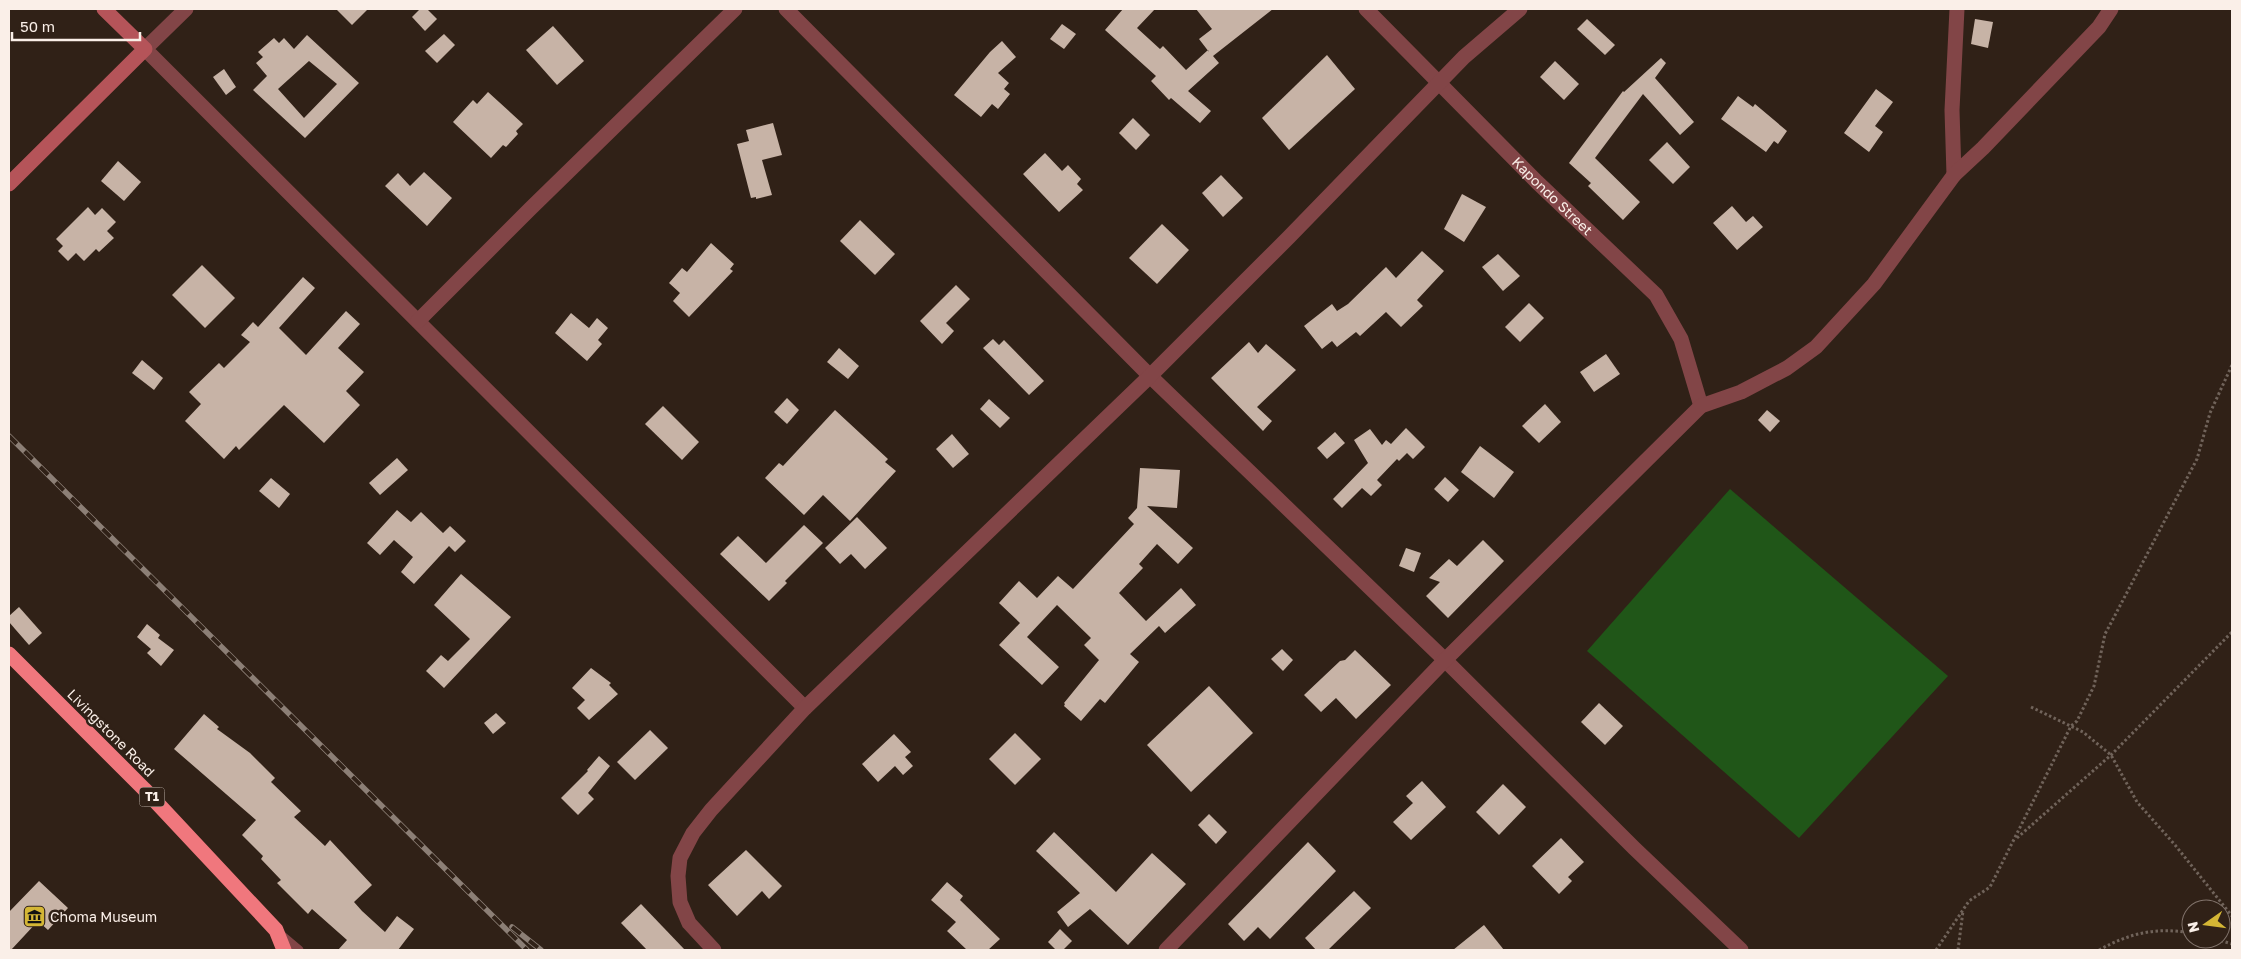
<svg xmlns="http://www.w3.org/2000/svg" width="2241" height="959" font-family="'Golos Text',sans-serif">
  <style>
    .green { fill: #205618 }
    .building { fill: #c7b3a6; fill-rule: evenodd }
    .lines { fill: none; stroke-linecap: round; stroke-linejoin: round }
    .path { stroke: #70635a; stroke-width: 3; stroke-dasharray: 2.5 2.5; stroke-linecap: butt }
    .lane { stroke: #824547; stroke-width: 9 }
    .street { stroke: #824547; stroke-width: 15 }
    .secondary { stroke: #b55459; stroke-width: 15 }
    .highway { stroke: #f0777d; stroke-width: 15 }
    .rail-casing { stroke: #8c7f76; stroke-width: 5.5 }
    .rail { stroke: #302117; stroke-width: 4; stroke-dasharray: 11; stroke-linecap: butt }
    .labels { text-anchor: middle; stroke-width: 5; stroke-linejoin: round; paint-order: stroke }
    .shield { fill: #302117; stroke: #bdb1a9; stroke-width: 1 }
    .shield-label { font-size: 12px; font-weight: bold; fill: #faefe8 }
    .street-label { font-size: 14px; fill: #faefe8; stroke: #302117 }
    .poi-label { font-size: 14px; fill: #faefe8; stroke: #302117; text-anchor: start }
  </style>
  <rect width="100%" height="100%" fill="#302117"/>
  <path class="green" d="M1730,489L1948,676L1799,838L1587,651Z"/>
  <g class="building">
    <path d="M336,9H368L352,25Z"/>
    <path d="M420,9H427L437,19L425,31L412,17Z"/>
    <path d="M1123,9H1155L1137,28L1160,49L1163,46L1186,70L1208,50L1209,52L1199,39L1212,29L1196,9H1273L1213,56L1219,63L1188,91L1211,111L1200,123L1171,98L1169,100L1151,81L1156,76L1105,30Z"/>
    <path d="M1587,19L1615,45L1605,55L1577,29Z"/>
    <path d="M1975,19L1993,22L1988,48L1971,44Z"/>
    <path d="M1062,24L1076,34L1064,49L1050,39Z"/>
    <path d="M553,26L584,61L557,85L526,50Z"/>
    <path d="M444,34L455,45L437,63L425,51Z"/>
    <path d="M307,35L359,83L305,138L253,90L267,76L256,63L263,57L258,52L274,38L279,43L284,38L294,49ZM309,61L337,84L304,118L278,89Z"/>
    <path d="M1002,41L1016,57L998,73L1009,83L1004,89L1010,94L998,109L992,104L981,117L954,95L990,52Z"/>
    <path d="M1327,55L1355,89L1289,150L1262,118Z"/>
    <path d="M1661,58L1666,63L1655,78L1694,122L1680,135L1643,94L1595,158L1640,202L1623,220L1588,186L1591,183L1569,163L1623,91L1624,92Z"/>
    <path d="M1555,61L1579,84L1564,100L1540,77Z"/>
    <path d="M224,69L236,87L226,95L213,77Z"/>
    <path d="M1876,89L1893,102L1875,126L1883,132L1869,152L1844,133Z"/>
    <path d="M488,92L523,124L516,131L518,134L506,147L503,145L491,158L453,122L473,100L477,104Z"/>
    <path d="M1738,96L1753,107L1755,104L1787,131L1778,144L1774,141L1766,152L1721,119Z"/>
    <path d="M1133,118L1150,135L1136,150L1119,133Z"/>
    <path d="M773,123L782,155L762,160L772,195L756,199V197L751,198L737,144L749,141L746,130Z"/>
    <path d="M1667,142L1690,167L1673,184L1649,160Z"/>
    <path d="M1045,153L1062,171L1068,165L1081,179L1077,184L1083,190L1059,212L1023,174Z"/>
    <path d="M118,161L141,182L124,201L101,181Z"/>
    <path d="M424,172L452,198L427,226L385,186L398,173L410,186Z"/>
    <path d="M1221,175L1243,198L1223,217L1202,193Z"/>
    <path d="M1462,194L1486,207L1464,242L1444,229Z"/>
    <path d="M1732,206L1746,222L1753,216L1763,227L1737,250L1713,223Z"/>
    <path d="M88,207L95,215L102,208L116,222L107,231L114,238L99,252L96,249L84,261L76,253L68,261L58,251L63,246L56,239Z"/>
    <path d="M860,220L895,254L875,275L840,241Z"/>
    <path d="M1162,224L1189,250L1157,284L1129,258Z"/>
    <path d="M711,243L734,264L730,269L733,271L689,317L673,301L680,293L669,283L682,268L687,272Z"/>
    <path d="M1422,251L1444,271L1417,300L1423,306L1401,327L1386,312L1360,336L1356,332L1337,347L1332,341L1322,349L1304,326L1332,304L1337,311L1348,304L1386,267L1396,278Z"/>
    <path d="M1498,254L1520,276L1503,291L1482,267Z"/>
    <path d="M202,265L235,298L205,328L172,295Z"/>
    <path d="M303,277L315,288L279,328L306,355L346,311L360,324L338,348L364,372L346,391L360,405L324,443L284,405L239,450L236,446L224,459L185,421L201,404L189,392L219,363L224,368L250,342L241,335L253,322L258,327Z"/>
    <path d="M956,285L970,299L946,323L954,331L942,344L920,321Z"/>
    <path d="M1529,303L1544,318L1520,342L1505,327Z"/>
    <path d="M571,313L589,328L597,318L608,328L598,340L602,344L587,361L555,333Z"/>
    <path d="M993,339L999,345L1004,340L1044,381L1029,395L983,348Z"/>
    <path d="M1249,342L1258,353L1266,344L1296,370L1257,407L1272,421L1263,431L1211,378Z"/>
    <path d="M839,348L859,366L848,379L827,362Z"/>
    <path d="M1606,354L1620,374L1594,392L1580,372Z"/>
    <path d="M142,360L163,378L154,390L132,373Z"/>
    <path d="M787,398L799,410L787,424L774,412Z"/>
    <path d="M989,399L1010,418L1000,428L980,409Z"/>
    <path d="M1545,404L1561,422L1539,443L1522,426Z"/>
    <path d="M663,406L699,442L682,460L645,424Z"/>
    <path d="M835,410L888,459L885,462L896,471L850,521L823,495L804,515L765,478L779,463L783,466Z"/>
    <path d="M1767,410L1780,421L1770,432L1758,420Z"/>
    <path d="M1406,428L1425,447L1413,459L1407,453L1399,461L1397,459L1377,480L1382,485L1371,496L1362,488L1342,508L1333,499L1368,463L1354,440L1370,429L1382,445L1386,440L1391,444Z"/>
    <path d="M1335,432L1345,443L1327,459L1317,448Z"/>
    <path d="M952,434L969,454L953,468L936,449Z"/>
    <path d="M1480,446L1514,472L1494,498L1461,472Z"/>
    <path d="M397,458L408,470L380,495L369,483Z"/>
    <path d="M1140,468L1180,470L1177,508L1147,506L1193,548L1178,564L1157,544L1139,564L1143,568L1119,593L1146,621L1181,588L1196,605L1165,633L1159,626L1130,654L1139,662L1105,703L1100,699L1081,721L1064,706L1065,704L1064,703L1099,660L1084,645L1091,638L1057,605L1027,637L1059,667L1042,685L999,645L1020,623L999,603L1019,581L1037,598L1058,576L1073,589L1134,524L1128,518L1137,508Z"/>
    <path d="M1445,477L1459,490L1448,502L1434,489Z"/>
    <path d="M271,478L290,494L279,508L259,491Z"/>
    <path d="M397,510L411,522L421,512L443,533L450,526L466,541L455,552L449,546L414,584L401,572L413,557L394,540L380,555L367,543Z"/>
    <path d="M857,517L887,548L865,569L851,554L840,564L825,548Z"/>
    <path d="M804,525L823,543L785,581L787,583L769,601L720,554L738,536L766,563Z"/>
    <path d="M1483,540L1504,561L1448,618L1426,596L1440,582L1429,578L1449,559L1457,566Z"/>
    <path d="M1406,548L1421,553L1414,572L1399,566Z"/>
    <path d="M461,574L511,617L444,688L426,671L441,655L448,661L470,639L434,605Z"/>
    <path d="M19,607L42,633L29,645L9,622V616Z"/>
    <path d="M147,624L160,635L158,638L174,650L161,666L147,653L151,649L137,637Z"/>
    <path d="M1282,649L1293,660L1283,671L1271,659Z"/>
    <path d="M1355,650L1391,685L1356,719L1336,698L1321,712L1304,695L1340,661L1345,660Z"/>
    <path d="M591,668L611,683L609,685L618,694L589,720L577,708L585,700L572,688Z"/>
    <path d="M1209,686L1253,733L1191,792L1147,745Z"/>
    <path d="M1599,703L1623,726L1605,745L1581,722Z"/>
    <path d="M496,713L506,723L493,734L484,723Z"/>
    <path d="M204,714L219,727L217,729L250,753L275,778L271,782L301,811L294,817L325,846L330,840L372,885L354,902L362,911L385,932L397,916L414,929L398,950H338L347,940L312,909L308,914L277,883L281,880L261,859L263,856L242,835L256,820L174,749Z"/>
    <path d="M650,730L668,748L635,780L617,762Z"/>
    <path d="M1015,733L1041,759L1015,785L989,759Z"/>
    <path d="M894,734L911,752L905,757L913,766L903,775L895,766L878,782L862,764Z"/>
    <path d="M599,756L610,766L588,793L594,799L578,815L561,798L588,771L587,770Z"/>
    <path d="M1422,781L1446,807L1411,840L1393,822L1413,803L1406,796Z"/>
    <path d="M1503,784L1526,807L1499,835L1476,812Z"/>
    <path d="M1209,814L1227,832L1216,844L1198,825Z"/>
    <path d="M1054,832L1116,892L1152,853L1186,884L1128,945L1090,909L1068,927L1057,912L1080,893L1036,851Z"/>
    <path d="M1561,838L1584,862L1568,877L1572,881L1559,894L1532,866Z"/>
    <path d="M1308,842L1336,871L1270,939L1258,927L1244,941L1228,924Z"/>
    <path d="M746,850L782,886L769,899L762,891L737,916L708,885Z"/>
    <path d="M39,881L68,908L48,930L38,921L11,950H9V912Z"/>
    <path d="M947,882L963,896L960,900L1000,939L988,950H967L947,931L956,922L931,900Z"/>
    <path d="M1354,891L1371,908L1328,950H1316L1305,938Z"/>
    <path d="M641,904L685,950H647L621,923Z"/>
    <path d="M1484,925L1504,950H1453Z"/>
    <path d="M1060,929L1072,941L1063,950H1056L1048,942Z"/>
  </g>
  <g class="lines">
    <g class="path">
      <path d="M2031,707L2083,732L2111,755L2137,802L2175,845L2232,916"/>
      <path d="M2017,838L2111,755L2232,632"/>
      <path d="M2216,939L2232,944"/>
      <path d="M1936,950L1969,901L1990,887L2071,726L2077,721L2094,686L2105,634L2112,621L2197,459L2210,413L2232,365"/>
      <path d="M1958,950L1963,911"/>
      <path d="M2099,950C2130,933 2156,927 2191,933"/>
    </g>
    <path class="lane" d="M280,934L299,950"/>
    <g class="street">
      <path d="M186,9L145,49L805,708"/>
      <path d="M786,9L1150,376L1445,660L1634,848L1741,950"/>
      <path id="s1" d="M1366,9L1537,182L1656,295L1681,339L1701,406"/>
      <path d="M1954,175L1952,110L1957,9"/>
      <path d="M418,321L530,209L735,9"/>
      <path d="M714,950L689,923L680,902L678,876L680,858L693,833L711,810L805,708L1150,376L1289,237L1464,57L1520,9"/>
      <path d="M1166,950L1445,660L1701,406L1741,392L1787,368L1816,347L1874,284L1954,175L1983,148L2099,27L2111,9"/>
    </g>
    <path class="secondary" d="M9,184L145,49L104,9"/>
    <path class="highway" d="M9,654L144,789L276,930L284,950"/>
    <defs>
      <g id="rail">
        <path d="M9,436L527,950"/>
        <path d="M512,927L541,950"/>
      </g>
    </defs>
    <use href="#rail" class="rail-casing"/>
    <use href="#rail" class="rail"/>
  </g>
  <defs>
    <symbol id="museum-square" viewBox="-11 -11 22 22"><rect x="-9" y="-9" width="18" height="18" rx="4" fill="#d4b635" stroke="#302117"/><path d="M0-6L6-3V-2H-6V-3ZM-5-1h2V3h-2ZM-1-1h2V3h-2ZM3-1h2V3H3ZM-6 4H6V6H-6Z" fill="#111"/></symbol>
  </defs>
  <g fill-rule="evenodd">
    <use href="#museum-square" x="22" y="904" width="25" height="25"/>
  </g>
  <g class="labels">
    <rect class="shield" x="139.5" y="787.5" width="25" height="19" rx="4"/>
    <g class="shield-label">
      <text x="152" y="801">T1</text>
    </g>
    <g class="street-label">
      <text dy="5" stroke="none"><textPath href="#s1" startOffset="264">Kapondo Street</textPath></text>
      <text transform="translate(111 733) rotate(45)" y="5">Livingstone Road</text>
    </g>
    <g class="poi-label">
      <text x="50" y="922">Choma Museum</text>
    </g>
  </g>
  <rect width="2241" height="959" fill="none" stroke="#faefe8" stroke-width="20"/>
  <g transform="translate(2206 924) rotate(256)"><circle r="24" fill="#302117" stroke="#81736b"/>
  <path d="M0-4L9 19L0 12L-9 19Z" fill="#d4b635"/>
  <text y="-8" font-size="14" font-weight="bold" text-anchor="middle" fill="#faefe8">N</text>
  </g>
  <path d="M12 32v8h128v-8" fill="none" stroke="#faefe8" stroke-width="2.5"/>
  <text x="20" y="32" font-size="15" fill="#faefe8" stroke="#302117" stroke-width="4" paint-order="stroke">50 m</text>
</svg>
